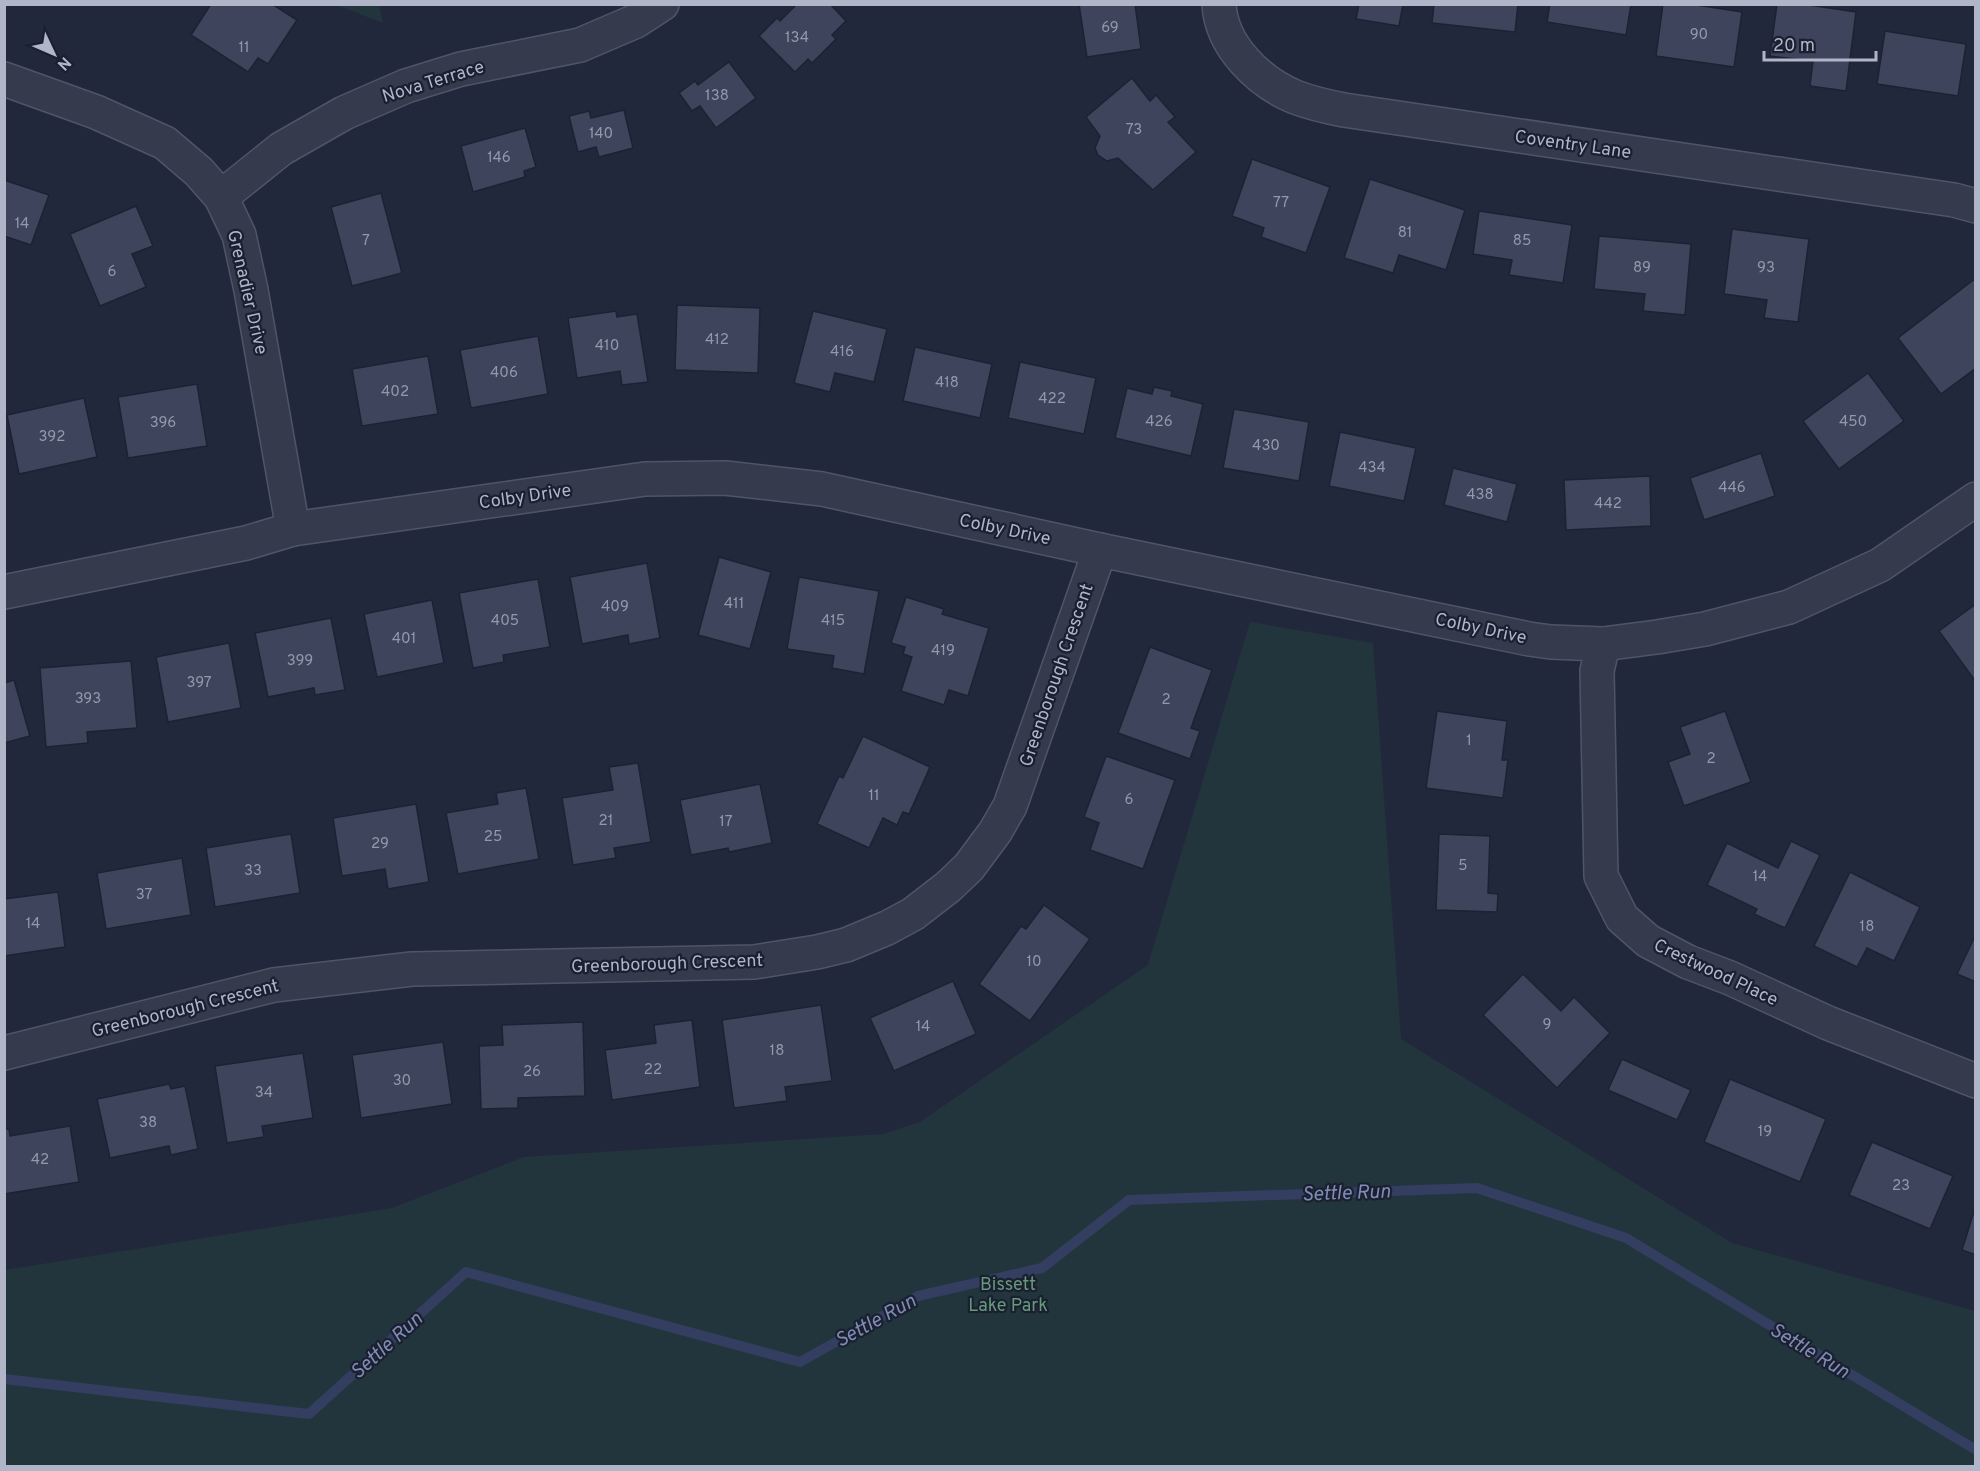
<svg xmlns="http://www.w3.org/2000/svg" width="1980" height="1471" font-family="Overpass,sans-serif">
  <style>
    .green { fill: #23353c }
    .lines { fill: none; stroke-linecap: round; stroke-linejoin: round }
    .stream { stroke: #333e61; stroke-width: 10 }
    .building { fill: #3d445c; stroke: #1d2232; stroke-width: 1.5 }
    .minor-casing { stroke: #505566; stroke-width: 36 }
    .minor { stroke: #353b4c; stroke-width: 33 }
    .labels { text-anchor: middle; stroke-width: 4.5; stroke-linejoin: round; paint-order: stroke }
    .number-label { font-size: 15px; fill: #9399ac }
    .street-label { font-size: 18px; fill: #b0b5c7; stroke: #1b2030 }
    .park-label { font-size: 18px; fill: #67997b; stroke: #1b2030 }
    .water-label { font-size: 20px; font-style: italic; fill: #7f8cb5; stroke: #1b2030 }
  </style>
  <rect width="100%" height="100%" fill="#22283b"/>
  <g class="green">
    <path d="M337,5H379L383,23Z"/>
    <path d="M1250,622L1373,643L1401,1039L1732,1243L1975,1311V1466H5V1270L392,1208L524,1157L884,1134L920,1122L1148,965Z"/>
  </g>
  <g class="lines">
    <path class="stream" d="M4,1379L309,1414L466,1272L800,1362L918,1296L1042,1268L1129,1200L1477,1188L1626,1238L1976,1450"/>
  </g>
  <g class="building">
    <path d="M211,4H272L297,20L268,64L258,58L248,72L191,35Z"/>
    <path d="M797,4H830L846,21L832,35L836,39L812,63L808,59L795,72L759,36L777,18L780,21Z"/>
    <path d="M1079,4H1135L1141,49L1087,57Z"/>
    <path d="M1359,4H1403L1399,26L1356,19Z"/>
    <path d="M1434,4H1518L1515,32L1432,23Z"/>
    <path d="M1550,4H1631L1626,35L1547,22Z"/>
    <path d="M1663,4H1690L1742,12L1734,67L1656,56Z"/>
    <path d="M1777,4H1802L1856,12L1846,91L1810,86L1813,61L1770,56Z"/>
    <path d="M1885,31L1966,44L1958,96L1877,84Z"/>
    <path d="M729,62L756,98L716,128L700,106L692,111L679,93L695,81L698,85Z"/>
    <path d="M1132,78L1150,101L1156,95L1175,117L1168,122L1196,152L1153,190L1118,158L1107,161L1098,155L1095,148L1100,136L1086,117Z"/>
    <path d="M624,110L633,148L599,157L596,147L578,152L569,116L589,111L591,118Z"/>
    <path d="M525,128L536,167L524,171L525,177L473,192L461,146Z"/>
    <path d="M1252,159L1330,187L1306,253L1261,237L1264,228L1232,216Z"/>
    <path d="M1370,179L1465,210L1446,270L1399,255L1393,273L1344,258Z"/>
    <path d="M4,180L49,195L31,245L4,236Z"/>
    <path d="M381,193L402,273L352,286L331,207Z"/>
    <path d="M136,206L153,246L132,254L146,287L100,306L70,234Z"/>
    <path d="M1479,211L1572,225L1563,283L1509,275L1512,260L1473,254Z"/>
    <path d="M1732,229L1809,239L1798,322L1764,318L1767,300L1724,294Z"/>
    <path d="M1599,236L1691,244L1685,315L1643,311L1645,294L1594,289Z"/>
    <path d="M1976,278V368L1941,394L1898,338Z"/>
    <path d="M677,305L760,308L758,373L675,370Z"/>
    <path d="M616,311L617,317L637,314L648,382L622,385L620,371L577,378L568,318Z"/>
    <path d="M813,311L887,329L874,382L835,373L830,392L794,383Z"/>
    <path d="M538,336L548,394L471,408L460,350Z"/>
    <path d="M915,347L992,364L980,418L903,401Z"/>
    <path d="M428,356L438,414L362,426L352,369Z"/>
    <path d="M1020,362L1096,378L1084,434L1008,418Z"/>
    <path d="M1868,373L1904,421L1839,469L1803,421Z"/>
    <path d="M197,384L207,446L128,458L118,397Z"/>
    <path d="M1154,387L1172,391L1171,396L1203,404L1191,456L1115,438L1127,388L1152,394Z"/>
    <path d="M84,398L97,457L19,474L7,415Z"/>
    <path d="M1234,409L1309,422L1299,481L1223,468Z"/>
    <path d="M1340,432L1416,448L1404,501L1329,486Z"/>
    <path d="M1761,453L1775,496L1704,520L1690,478Z"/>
    <path d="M1453,468L1517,484L1507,522L1444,505Z"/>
    <path d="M1650,476L1651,526L1566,530L1564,480Z"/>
    <path d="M719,557L771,572L750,649L698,635Z"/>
    <path d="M647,563L660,638L629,644L628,635L582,644L570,577Z"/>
    <path d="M799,577L879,591L864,674L832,668L834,656L787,649Z"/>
    <path d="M538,579L550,647L503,655L504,662L473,668L459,593Z"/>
    <path d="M906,597L944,609L942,614L989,628L968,696L949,690L944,705L901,691L912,657L903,654L905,647L891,643Z"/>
    <path d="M432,600L444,663L377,677L364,614Z"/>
    <path d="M1976,604V682L1939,631Z"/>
    <path d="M331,618L345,690L315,695L314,688L268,697L255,633Z"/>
    <path d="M229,643L241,708L168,722L156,657Z"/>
    <path d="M1150,647L1212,670L1191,728L1200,731L1190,759L1118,733Z"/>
    <path d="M131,661L137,728L87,732L88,743L46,747L40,668Z"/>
    <path d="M14,680L30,736L4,743V683Z"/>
    <path d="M1437,711L1507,721L1502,760H1508L1503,798L1426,788Z"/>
    <path d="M1725,711L1751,782L1684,806L1668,762L1690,754L1680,727Z"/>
    <path d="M863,736L930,767L909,814L903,812L897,825L883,818L869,848L817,824L839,776L843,778Z"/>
    <path d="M1106,756L1175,780L1143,869L1090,850L1099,823L1084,817Z"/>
    <path d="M638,763L651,842L614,848L616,858L573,865L562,798L613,790L609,767Z"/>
    <path d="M760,784L772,843L729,852L728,848L691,855L680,800Z"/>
    <path d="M526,788L539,859L458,874L446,813L498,804L496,793Z"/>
    <path d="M416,804L429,882L388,889L385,869L342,876L333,818Z"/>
    <path d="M291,834L300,893L215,907L206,848Z"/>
    <path d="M1439,834L1490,836L1488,893L1498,894L1497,912L1436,910Z"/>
    <path d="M1791,841L1820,855L1785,928L1754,914L1757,909L1707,885L1727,843L1778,868Z"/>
    <path d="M182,858L191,915L106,929L97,873Z"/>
    <path d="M1850,872L1920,907L1894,961L1867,948L1857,967L1814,946Z"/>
    <path d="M58,892L65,947L4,956V899Z"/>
    <path d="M1044,905L1090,939L1030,1021L979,984L1021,926L1026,929Z"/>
    <path d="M1976,934V982L1957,974Z"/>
    <path d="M1523,974L1561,1011L1574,997L1610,1033L1557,1088L1483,1015Z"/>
    <path d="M953,981L976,1034L894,1071L870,1018Z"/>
    <path d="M821,1005L832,1081L785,1087L787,1101L734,1108L722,1020Z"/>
    <path d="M692,1020L700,1087L612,1100L605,1050L656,1043L654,1025Z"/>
    <path d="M583,1022L585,1096L518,1098V1108L481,1109L479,1046L503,1045L502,1025Z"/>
    <path d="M443,1042L452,1104L361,1118L352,1055Z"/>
    <path d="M303,1053L313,1118L262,1126L264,1137L227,1143L215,1066Z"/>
    <path d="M1622,1059L1691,1090L1677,1120L1608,1090Z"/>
    <path d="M1730,1079L1826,1119L1800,1182L1704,1142Z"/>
    <path d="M169,1084L171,1089L185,1086L198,1149L171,1155L169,1146L110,1158L97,1099Z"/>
    <path d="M70,1126L79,1182L4,1194V1129H9L10,1136Z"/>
    <path d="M1872,1142L1953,1176L1930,1229L1849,1195Z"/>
    <path d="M1976,1205V1255L1962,1250Z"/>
  </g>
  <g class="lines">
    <defs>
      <g id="minor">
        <path d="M1219,4C1221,46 1259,82 1295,97C1311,103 1328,107 1344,110L1954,200L1976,206"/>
        <path d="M4,79L96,112L165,143L199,172L221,197L239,235L251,290L293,529"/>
        <path d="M221,197L281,149L344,113L406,86L461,69L580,45L636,21L662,4"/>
        <path d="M4,592L246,543L293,529L645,479L725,478L822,489L1100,550L1529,639L1551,642L1603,644L1657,637L1705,629L1789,607L1880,565L1976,499"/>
        <path d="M1603,644L1597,671L1601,876L1622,918L1648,941L1688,962L1730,978L1828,1023L1976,1081"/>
        <path d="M4,1053L274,985L412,969L754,962L817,952L846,945L887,928L913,914L948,887L969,867L995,832L1010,806L1100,550"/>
      </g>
    </defs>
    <use href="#minor" class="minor-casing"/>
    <use href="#minor" class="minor"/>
  </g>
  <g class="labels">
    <g class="number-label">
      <text x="1110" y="32">69</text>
      <text x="1699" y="39">90</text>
      <text x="797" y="42">134</text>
      <text x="244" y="52">11</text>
      <text x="717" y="100">138</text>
      <text x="1134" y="134">73</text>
      <text x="601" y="138">140</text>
      <text x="499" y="162">146</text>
      <text x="1281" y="207">77</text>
      <text x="22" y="228">14</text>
      <text x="1405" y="237">81</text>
      <text x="366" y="245">7</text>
      <text x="1522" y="245">85</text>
      <text x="1642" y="272">89</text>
      <text x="1766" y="272">93</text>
      <text x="112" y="276">6</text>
      <text x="717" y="344">412</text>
      <text x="607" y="350">410</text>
      <text x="842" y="356">416</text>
      <text x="504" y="377">406</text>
      <text x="947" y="387">418</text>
      <text x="395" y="396">402</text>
      <text x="1052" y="403">422</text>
      <text x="1159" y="426">426</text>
      <text x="1853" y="426">450</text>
      <text x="163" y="427">396</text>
      <text x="52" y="441">392</text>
      <text x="1266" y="450">430</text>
      <text x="1372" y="472">434</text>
      <text x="1732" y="492">446</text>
      <text x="1480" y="499">438</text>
      <text x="1608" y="508">442</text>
      <text x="734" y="608">411</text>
      <text x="615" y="611">409</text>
      <text x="505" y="625">405</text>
      <text x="833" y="625">415</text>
      <text x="404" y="643">401</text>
      <text x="943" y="655">419</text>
      <text x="300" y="665">399</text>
      <text x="199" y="687">397</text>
      <text x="88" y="703">393</text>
      <text x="1166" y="704">2</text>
      <text x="1469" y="745">1</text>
      <text x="1711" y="763">2</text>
      <text x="874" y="800">11</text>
      <text x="1129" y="804">6</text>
      <text x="606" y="825">21</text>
      <text x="726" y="826">17</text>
      <text x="493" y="841">25</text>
      <text x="380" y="848">29</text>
      <text x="1463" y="870">5</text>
      <text x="253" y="875">33</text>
      <text x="1760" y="881">14</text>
      <text x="144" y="899">37</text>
      <text x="33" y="928">14</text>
      <text x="1867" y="931">18</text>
      <text x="1034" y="966">10</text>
      <text x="1547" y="1029">9</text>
      <text x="923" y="1031">14</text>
      <text x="777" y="1055">18</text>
      <text x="653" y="1074">22</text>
      <text x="532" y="1076">26</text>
      <text x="402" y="1085">30</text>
      <text x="264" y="1097">34</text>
      <text x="148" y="1127">38</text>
      <text x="1765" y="1136">19</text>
      <text x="40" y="1164">42</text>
      <text x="1901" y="1190">23</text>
    </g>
    <g class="street-label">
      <text transform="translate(433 81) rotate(-17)" y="6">Nova Terrace</text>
      <text transform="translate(1573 144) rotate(8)" y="6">Coventry Lane</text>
      <text transform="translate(248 292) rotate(77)" y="6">Grenadier Drive</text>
      <text transform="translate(525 496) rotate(-8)" y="6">Colby Drive</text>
      <text transform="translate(1005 529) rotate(12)" y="6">Colby Drive</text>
      <text transform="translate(1481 628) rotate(12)" y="6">Colby Drive</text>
      <text transform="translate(1056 675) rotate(-71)" y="6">Greenborough Crescent</text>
      <text transform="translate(667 963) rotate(-2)" y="6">Greenborough Crescent</text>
      <text transform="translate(1716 972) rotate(25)" y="6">Crestwood Place</text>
      <text transform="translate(185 1008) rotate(-14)" y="6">Greenborough Crescent</text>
    </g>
    <g class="park-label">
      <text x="1008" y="1290">Bissett<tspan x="1008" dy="21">Lake Park</tspan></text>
    </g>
    <g class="water-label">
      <text transform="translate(1346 1192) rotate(-2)" y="7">Settle Run</text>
      <text transform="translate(875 1320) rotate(-29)" y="7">Settle Run</text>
      <text transform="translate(386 1345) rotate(-42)" y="7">Settle Run</text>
      <text transform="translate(1810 1350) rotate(31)" y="7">Settle Run</text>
    </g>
  </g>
  <rect width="1980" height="1471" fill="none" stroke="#b0b5c7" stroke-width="12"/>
  <g transform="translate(54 54) rotate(134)" stroke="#1b2030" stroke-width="4.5" paint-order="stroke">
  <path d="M0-4.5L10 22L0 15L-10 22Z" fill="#b0b5c7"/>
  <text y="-9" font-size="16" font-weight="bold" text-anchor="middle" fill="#b0b5c7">N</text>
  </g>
  <path d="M1764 51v9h112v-9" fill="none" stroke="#b0b5c7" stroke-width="3"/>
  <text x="1773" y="51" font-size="18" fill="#b0b5c7" stroke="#1b2030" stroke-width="4.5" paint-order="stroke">20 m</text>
</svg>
